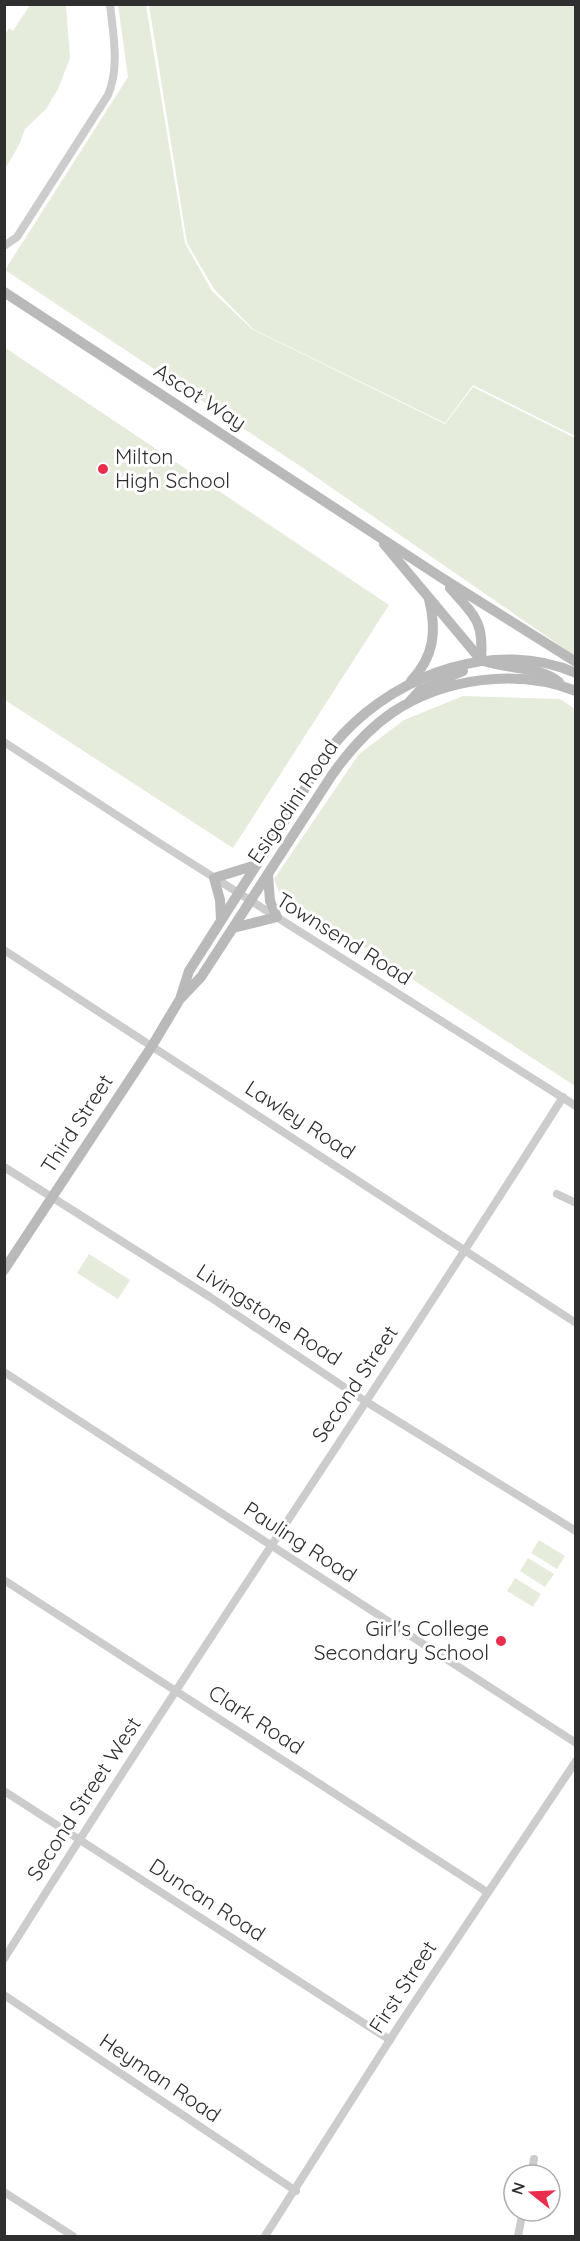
<svg xmlns="http://www.w3.org/2000/svg" width="580" height="2241" font-family="Quicksand,sans-serif">
  <style>
    .green { fill: #e6ecdc }
    .lines { fill: none; stroke-linecap: round; stroke-linejoin: round }
    .street { stroke: #ccc; stroke-width: 8 }
    .secondary { stroke: #b9b9b9; stroke-width: 10 }
    .poi-dot { fill: #e82e4c; stroke: #fff; stroke-width: 2 }
    .labels { text-anchor: middle; stroke-width: 6; stroke-linejoin: round; paint-order: stroke }
    .street-label { font-size: 21px; fill: #2f2f2f; stroke: #fff }
    .poi-label { font-size: 21px; fill: #2f2f2f; stroke: #fff; text-anchor: start }
  </style>
  <rect width="100%" height="100%" fill="#fff"/>
  <g class="green">
    <path d="M30,5H66L70,58L58,89L46,109L25,129L19,145L5,169V35L9,28L13,31Z"/>
    <path d="M118,5H146L185,243L212,291L252,329L445,424L473,387L575,438V656L300,466L5,270L128,77Z"/>
    <path d="M149,5H575V436L473,385L445,423L253,329L214,289L187,243Z"/>
    <path d="M4,347L389,605L233,848L5,700Z"/>
    <path d="M463,696L560,699L575,709V1086L279,892L274,879L359,754L404,720Z"/>
    <path d="M89,1254L130,1280L118,1299L77,1273Z"/>
    <path d="M539,1540L565,1556L557,1569L531,1553Z"/>
    <path d="M528,1558L554,1574L545,1587L520,1571Z"/>
    <path d="M515,1578L541,1594L533,1607L507,1591Z"/>
  </g>
  <g class="lines">
    <g class="street">
      <path d="M4,246L17,237L108,95C120,67 113,34 110,4"/>
      <path d="M4,742L161,844L576,1106"/>
      <path d="M4,950L576,1323"/>
      <path d="M4,1167L210,1297L365,1401L576,1531"/>
      <path d="M557,1194L576,1203"/>
      <path d="M4,1372L576,1743"/>
      <path d="M4,1580L487,1892"/>
      <path d="M4,1791L390,2040"/>
      <path d="M4,1959C186,1668 380,1387 563,1097"/>
      <path d="M4,1995L296,2191"/>
      <path d="M531,2175L534,2159"/>
      <path d="M4,2192L73,2236"/>
      <path d="M265,2236L400,2024L576,1761"/>
      <path d="M518,2236L523,2211"/>
    </g>
    <g class="secondary">
      <path d="M4,292L442,578L576,662"/>
      <path d="M384,544L481,660C505,670 539,665 559,682"/>
      <path d="M450,588C475,616 484,621 481,660"/>
      <path d="M411,681C434,657 437,631 429,599"/>
      <path d="M410,701L420,690L463,671"/>
      <path d="M221,920L220,900L214,878L256,865"/>
      <path d="M233,928L277,917L270,901L268,875"/>
      <path d="M182,997L201,977L332,775C349,751 368,729 393,712C445,678 517,668 576,691"/>
      <path d="M4,1270L152,1046L180,999L189,971C222,920 254,868 287,817C305,790 321,758 343,734C400,673 496,639 576,673"/>
    </g>
  </g>
  <g class="poi-dot">
    <circle cx="103" cy="469" r="6"/>
    <circle cx="501" cy="1641" r="6"/>
  </g>
  <g class="labels">
    <g class="street-label">
      <text transform="translate(200 397) rotate(33)" y="7">Ascot Way</text>
      <text transform="translate(293 802) rotate(-56)" y="7">Esigodini Road</text>
      <text transform="translate(344 939) rotate(32)" y="7">Townsend Road</text>
      <text transform="translate(300 1120) rotate(33)" y="7">Lawley Road</text>
      <text transform="translate(77 1124) rotate(-57)" y="7">Third Street</text>
      <text transform="translate(269 1315) rotate(33)" y="7">Livingstone Road</text>
      <text transform="translate(355 1384) rotate(-56)" y="7">Second Street</text>
      <text transform="translate(300 1542) rotate(33)" y="7">Pauling Road</text>
      <text transform="translate(256 1720) rotate(33)" y="7">Clark Road</text>
      <text transform="translate(84 1799) rotate(-57)" y="7">Second Street West</text>
      <text transform="translate(207 1900) rotate(33)" y="7">Duncan Road</text>
      <text transform="translate(403 1987) rotate(-57)" y="7">First Street</text>
      <text transform="translate(160 2078) rotate(34)" y="7">Heyman Road</text>
    </g>
    <g class="poi-label">
      <text x="115" y="464">Milton<tspan x="115" dy="24">High School</tspan></text>
      <text x="489" y="1636" text-anchor="end">Girl's College<tspan x="489" dy="24">Secondary School</tspan></text>
    </g>
  </g>
  <rect width="580" height="2241" fill="none" stroke="#2f2f2f" stroke-width="12"/>
  <g transform="translate(532 2193) rotate(288)"><circle r="28" fill="#ffffff" stroke="#acacac" stroke-width="1.5"/>
  <path d="M0-4.5L10 22L0 15L-10 22Z" fill="#e82e4c"/>
  <text y="-9" font-size="16" font-weight="bold" text-anchor="middle" fill="#2f2f2f">N</text>
  </g>
</svg>
